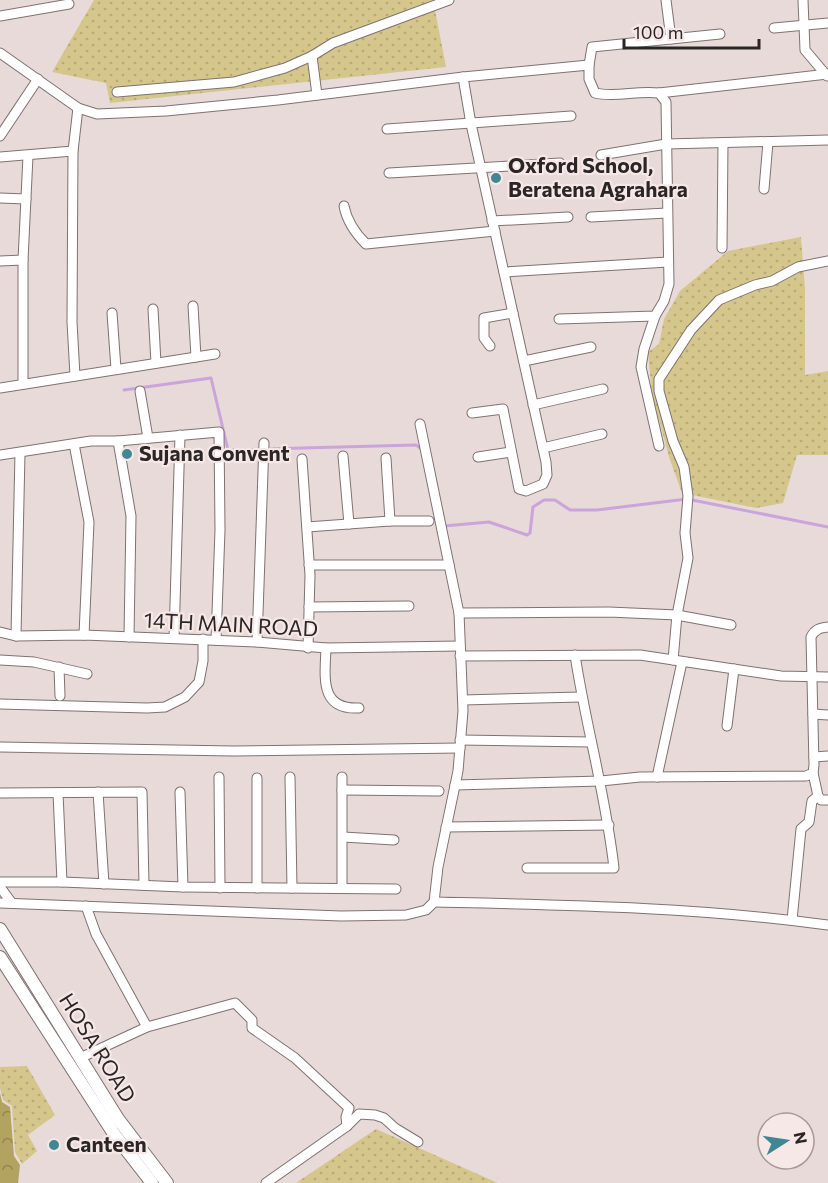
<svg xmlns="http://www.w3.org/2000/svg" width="828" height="1183" font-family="Commissioner,sans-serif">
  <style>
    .grass { fill: url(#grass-dots) }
    .forest { fill: url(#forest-crowns) }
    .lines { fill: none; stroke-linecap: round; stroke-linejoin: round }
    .stream { stroke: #cba4db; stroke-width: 3 }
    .minor-casing { stroke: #7f7271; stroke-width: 11 }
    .major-casing { stroke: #7f7271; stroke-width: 14 }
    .minor { stroke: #fff; stroke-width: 9 }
    .major { stroke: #fff; stroke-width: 12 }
    .poi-dot { fill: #418693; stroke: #f6e8e6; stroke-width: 2 }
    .labels { text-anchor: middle; stroke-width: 4.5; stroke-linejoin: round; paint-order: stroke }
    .poi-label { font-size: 21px; font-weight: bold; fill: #2b2626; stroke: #f6e8e6; text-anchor: start }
    .street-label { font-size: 21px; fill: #2b2626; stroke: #f6e8e6 }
  </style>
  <defs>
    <pattern id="grass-dots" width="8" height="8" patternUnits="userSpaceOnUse" patternTransform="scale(1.5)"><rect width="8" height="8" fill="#d5c68b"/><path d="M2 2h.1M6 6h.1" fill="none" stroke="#b7aa78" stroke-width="1.8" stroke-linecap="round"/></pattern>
    <pattern id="forest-crowns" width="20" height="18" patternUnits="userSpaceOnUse" patternTransform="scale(1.5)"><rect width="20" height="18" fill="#b3a361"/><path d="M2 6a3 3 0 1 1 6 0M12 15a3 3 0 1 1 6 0" fill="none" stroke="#928550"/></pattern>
  </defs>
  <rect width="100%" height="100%" fill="#e8dad9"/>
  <g class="grass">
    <path d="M94,0H433L446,67L110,103L106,83L52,72Z"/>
    <path d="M801,237L805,289V375L828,371V455H797L783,503L756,508L682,493L670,460L652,395L648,352L659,344L664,319L680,291L728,251Z"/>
    <path d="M27,1066L55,1115L28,1135L37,1151L22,1164L15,1152L12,1106L3,1100L0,1088V1067Z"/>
    <path d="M376,1129L498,1183H296Z"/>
  </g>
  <path class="forest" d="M0,1093L2,1102L10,1107L14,1156L20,1165L18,1183H0Z"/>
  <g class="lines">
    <g class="stream">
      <path d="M124,390L211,378L228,450L416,445L423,450"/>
      <path d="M444,526L489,522L527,535L530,533L533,507L544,500H555L570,510H597L687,499L828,527"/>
    </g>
    <defs>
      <g id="minor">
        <path d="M666,0L671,39"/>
        <path d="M803,0L805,50L827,76"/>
        <path d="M0,16L69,4"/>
        <path d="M774,28L828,23"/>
        <path d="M0,53L78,108L97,114L166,111L278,100L463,77L589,65V79L595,93C616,98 637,90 659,93L666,102L669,284L664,301L655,316L559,319"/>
        <path d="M312,56L317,95"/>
        <path d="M589,65L592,47L720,34"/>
        <path d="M463,77L471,124L546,462L547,475L543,484L526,491L519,489L503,409L472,413"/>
        <path d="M117,92L234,82L285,68L312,56L333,43L449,0"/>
        <path d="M659,93L828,74"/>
        <path d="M387,129L571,116"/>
        <path d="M0,136L38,79"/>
        <path d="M601,155L666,144L828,140"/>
        <path d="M0,157L73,151"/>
        <path d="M389,173L560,163"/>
        <path d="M764,189L768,142"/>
        <path d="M0,198L26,199"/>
        <path d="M344,206C347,222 355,233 366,244L495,231"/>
        <path d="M591,217L667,213"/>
        <path d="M492,221L568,217"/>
        <path d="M722,248L723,143"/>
        <path d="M0,261L23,260"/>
        <path d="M504,272L668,262"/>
        <path d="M193,306L196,357"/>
        <path d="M153,309L156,363"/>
        <path d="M112,313L116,369"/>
        <path d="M655,316L644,349L641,367L659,446"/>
        <path d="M490,346L484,338V318L513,313"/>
        <path d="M524,361L591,347"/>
        <path d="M75,376L72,322L73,151L78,108"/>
        <path d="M23,384V260L28,156"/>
        <path d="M0,388L215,354"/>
        <path d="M140,391L148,438"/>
        <path d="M533,405L603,389"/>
        <path d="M118,441L131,516L129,637"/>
        <path d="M74,444L89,522L84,635"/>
        <path d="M543,448L602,434"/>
        <path d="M0,455L91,441H118L219,432L220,530L216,640"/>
        <path d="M343,456L349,524"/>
        <path d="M478,457L511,452"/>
        <path d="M386,458L390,521"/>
        <path d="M302,459L310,575L308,648"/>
        <path d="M307,527L390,521H429"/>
        <path d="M309,565H449"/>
        <path d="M309,607L409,606"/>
        <path d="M459,613L609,612L677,615L731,625"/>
        <path d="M0,632L16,636L84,635L257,642L326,648L460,646"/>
        <path d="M16,636L20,453"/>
        <path d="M174,638L180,435"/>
        <path d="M257,642L264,443"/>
        <path d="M326,648C325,677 319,710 359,708"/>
        <path d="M460,656L640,655L781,676L828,677"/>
        <path d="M0,660L34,662L87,674"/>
        <path d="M673,660L677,615L688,558L685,533L688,496L684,467L673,441L659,391V379L691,330L719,300L755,285L772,281L798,267L828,261"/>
        <path d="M59,667L60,696"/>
        <path d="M463,700L581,697"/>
        <path d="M0,704L147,708L165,707L185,697L199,682L203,661V639"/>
        <path d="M813,714L828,715"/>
        <path d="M727,726L734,669"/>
        <path d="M460,740L591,742"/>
        <path d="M0,747L233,751L460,748"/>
        <path d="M814,757L828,756"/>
        <path d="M813,773L818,796L821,800H828"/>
        <path d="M219,777L220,888"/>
        <path d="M290,777L292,888"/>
        <path d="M342,777V888"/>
        <path d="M657,777L682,662"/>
        <path d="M257,778V888"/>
        <path d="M455,785L601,781L640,777L806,776L813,773L814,765L811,637C815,629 820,628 828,627"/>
        <path d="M342,790L439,791"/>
        <path d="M98,792L104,884"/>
        <path d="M180,792L183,887"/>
        <path d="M0,793L142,792L144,885"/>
        <path d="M58,793L62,882"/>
        <path d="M446,827L609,825"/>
        <path d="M343,837L394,840"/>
        <path d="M527,868H614C606,796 586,727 575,655"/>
        <path d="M0,882H62L183,887L396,889"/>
        <path d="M0,887L11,902"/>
        <path d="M434,902C565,905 698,907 828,925"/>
        <path d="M0,903L341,916L406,915L426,910L434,902L438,867L458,771L463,711L459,613L420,424"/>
        <path d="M86,906L96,934L147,1027L235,1003L252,1020V1028L295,1058L349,1108L346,1117L347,1126L266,1183"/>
        <path d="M792,920L801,829L809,822L812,801L818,796"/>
        <path d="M80,1058L147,1027"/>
        <path d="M347,1126L359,1114L375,1115L384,1118L395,1128L418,1142"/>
      </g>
      <g id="major">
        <path d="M0,929L118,1119L167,1183"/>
        <path d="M0,957L114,1134L152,1183"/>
      </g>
    </defs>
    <use href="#minor" class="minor-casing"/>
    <use href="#major" class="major-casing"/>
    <use href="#minor" class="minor"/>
    <use href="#major" class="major"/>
  </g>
  <g class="poi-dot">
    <circle cx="496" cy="178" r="6"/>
    <circle cx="127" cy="454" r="6"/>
    <circle cx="54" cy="1145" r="6"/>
  </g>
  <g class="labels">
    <g class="poi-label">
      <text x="508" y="173">Oxford School,<tspan x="508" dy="24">Beratena Agrahara</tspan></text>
      <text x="139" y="461">Sujana Convent</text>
      <text x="66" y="1152">Canteen</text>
    </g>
    <g class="street-label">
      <text transform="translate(231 625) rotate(3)" y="7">14TH MAIN ROAD</text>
      <text transform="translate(97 1048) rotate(58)" y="7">HOSA ROAD</text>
    </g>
  </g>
  <g transform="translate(786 1141) rotate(78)"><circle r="28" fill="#f6e8e6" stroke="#a59a99" stroke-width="1.5"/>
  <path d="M0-4.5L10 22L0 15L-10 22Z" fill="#418693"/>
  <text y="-9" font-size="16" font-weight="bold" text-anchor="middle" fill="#2b2626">N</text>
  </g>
  <path d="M624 39v9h135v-9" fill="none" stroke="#2b2626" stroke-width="3"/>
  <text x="633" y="39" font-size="18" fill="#2b2626" stroke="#f6e8e6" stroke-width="4.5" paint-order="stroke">100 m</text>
</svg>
